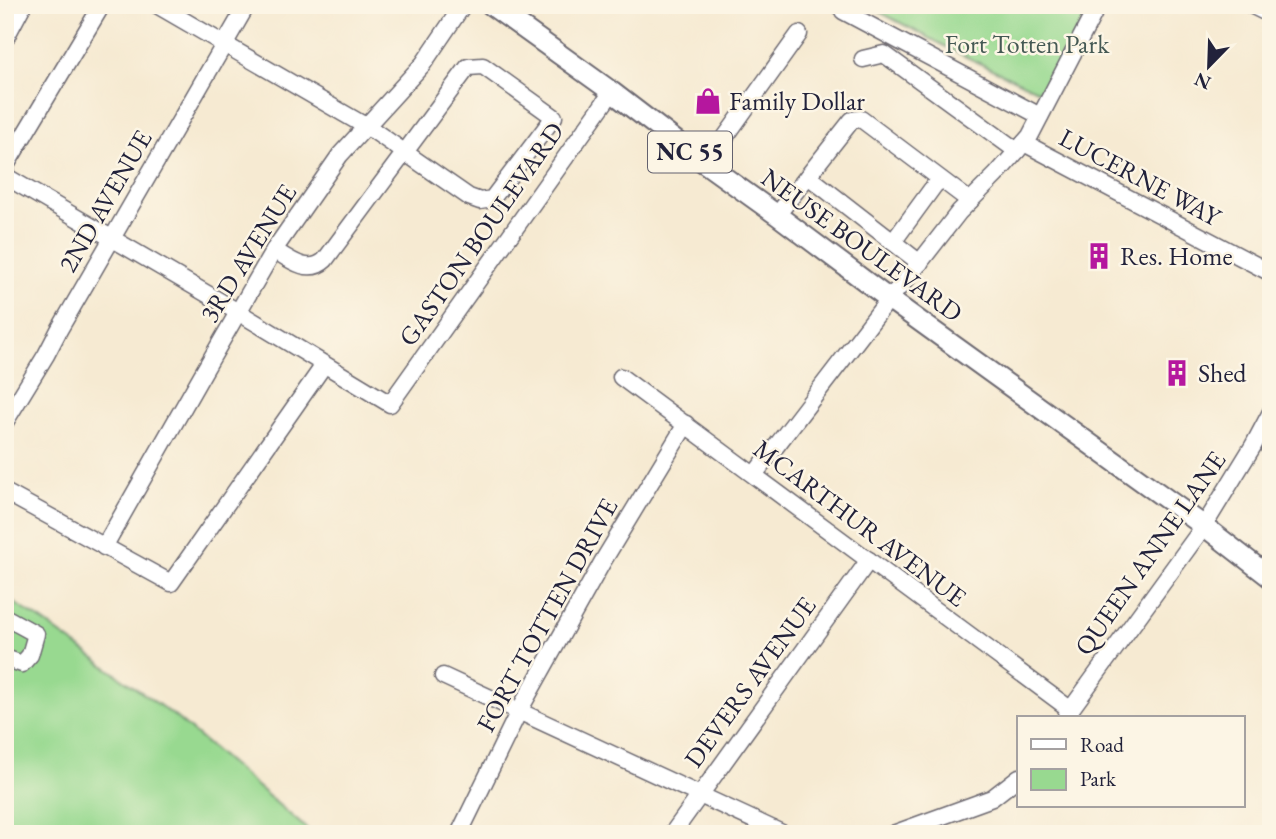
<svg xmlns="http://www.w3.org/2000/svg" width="1276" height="839" font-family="'EB Garamond',serif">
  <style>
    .green { fill: #98d990; stroke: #5d7e66; stroke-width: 2 }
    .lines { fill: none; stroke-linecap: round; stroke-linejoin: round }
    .minor-casing { stroke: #6c6870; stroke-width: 19 }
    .major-casing { stroke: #6c6870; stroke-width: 23 }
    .minor { stroke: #fff; stroke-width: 16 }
    .major { stroke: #fff; stroke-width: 19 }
    .labels { text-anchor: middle; stroke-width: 5; stroke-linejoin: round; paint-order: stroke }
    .shield { fill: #fcf5e5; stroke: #63616e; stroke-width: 2 }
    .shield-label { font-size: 24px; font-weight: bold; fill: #22223b }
    .park-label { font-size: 26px; fill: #455954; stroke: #fcf5e5 }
    .poi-label { font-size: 26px; fill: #22223b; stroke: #fcf5e5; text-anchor: start }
    .street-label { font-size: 26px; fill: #22223b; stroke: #fcf5e5 }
  </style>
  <rect width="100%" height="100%" fill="#fcf5e5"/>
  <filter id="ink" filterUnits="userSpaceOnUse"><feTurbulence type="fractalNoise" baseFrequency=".0143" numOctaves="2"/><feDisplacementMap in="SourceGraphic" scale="14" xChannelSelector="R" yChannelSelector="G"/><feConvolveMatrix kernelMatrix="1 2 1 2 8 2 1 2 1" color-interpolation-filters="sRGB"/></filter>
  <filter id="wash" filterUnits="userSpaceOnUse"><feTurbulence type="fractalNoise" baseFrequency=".00686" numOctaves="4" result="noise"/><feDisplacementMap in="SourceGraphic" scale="28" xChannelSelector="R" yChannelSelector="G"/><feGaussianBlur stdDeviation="1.57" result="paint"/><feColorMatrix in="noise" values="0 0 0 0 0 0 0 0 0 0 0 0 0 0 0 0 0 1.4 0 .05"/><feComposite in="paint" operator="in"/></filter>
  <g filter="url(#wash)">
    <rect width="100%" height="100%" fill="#f6ead2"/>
    <g class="green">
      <path d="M866,5H1092L1043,93L960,54Z"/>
      <path d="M5,597L41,620L173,715L313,834H5Z"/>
    </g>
  </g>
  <g filter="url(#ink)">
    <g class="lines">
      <defs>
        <g id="minor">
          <path d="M157,5L374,131L469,197L480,201L492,199L554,117L483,66L468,67L325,260C309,275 290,260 274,250"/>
          <path d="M1251,5L1271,15"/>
          <path d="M843,11L1040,116"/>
          <path d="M5,39L23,5"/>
          <path d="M863,59L884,54L1017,151"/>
          <path d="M1024,143L1271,273"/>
          <path d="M706,164L799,34"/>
          <path d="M5,167L102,5"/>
          <path d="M5,176L238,312L390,404L612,92"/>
          <path d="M808,176L920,263"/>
          <path d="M777,215L852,120L861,119L970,201"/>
          <path d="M893,242L939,179"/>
          <path d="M621,377L1071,710"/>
          <path d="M5,422L46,355L59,330L247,5"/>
          <path d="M754,475L889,299L910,275L959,212L996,175L1030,136L1098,5"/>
          <path d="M5,492L171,583L324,365"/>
          <path d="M104,547L203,373L274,250L340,155L423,64L463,5"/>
          <path d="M5,617L36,634L30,655L22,664L5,658"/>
          <path d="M443,676L784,834"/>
          <path d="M1066,716L1204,526L1253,446L1271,412"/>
          <path d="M459,834L519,711L603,561L686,424"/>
          <path d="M672,834L869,560"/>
          <path d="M893,834L992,798L1019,777"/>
        </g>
        <path id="major" d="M491,5L612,92L706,164L777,215L889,299L1204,526L1271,578"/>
      </defs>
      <use href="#minor" class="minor-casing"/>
      <use href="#major" class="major-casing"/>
      <use href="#minor" class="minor"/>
      <use href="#major" class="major"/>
    </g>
  </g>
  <defs>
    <symbol id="shop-bare" viewBox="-9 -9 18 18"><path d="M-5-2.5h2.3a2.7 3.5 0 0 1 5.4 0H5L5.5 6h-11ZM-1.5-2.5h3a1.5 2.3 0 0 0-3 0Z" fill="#b5179e" stroke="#fcf5e5" stroke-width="2.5" paint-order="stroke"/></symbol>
    <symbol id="building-bare" viewBox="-9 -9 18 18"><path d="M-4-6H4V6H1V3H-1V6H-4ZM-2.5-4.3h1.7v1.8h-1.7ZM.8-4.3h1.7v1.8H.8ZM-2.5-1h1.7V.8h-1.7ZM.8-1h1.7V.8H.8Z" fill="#b5179e" stroke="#fcf5e5" stroke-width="2.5" paint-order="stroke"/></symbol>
  </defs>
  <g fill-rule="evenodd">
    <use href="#shop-bare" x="689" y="82" width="38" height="38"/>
    <use href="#building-bare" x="1080" y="237" width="38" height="38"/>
    <use href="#building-bare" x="1158" y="354" width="38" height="38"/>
  </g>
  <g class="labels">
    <rect class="shield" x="648" y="131.5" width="84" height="41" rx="5"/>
    <g class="shield-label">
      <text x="690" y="160">NC 55</text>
    </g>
    <g class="park-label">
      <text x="1027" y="53">Fort Totten Park</text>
    </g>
    <g class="poi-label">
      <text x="729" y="110">Family Dollar</text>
      <text x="1120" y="265">Res. Home</text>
      <text x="1198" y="382">Shed</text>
    </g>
    <g class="street-label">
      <text transform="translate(1140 177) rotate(28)" y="9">LUCERNE WAY</text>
      <text transform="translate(105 201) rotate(-60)" y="9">2ND AVENUE</text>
      <text transform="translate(481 234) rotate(-55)" y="9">GASTON BOULEVARD</text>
      <text transform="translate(862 245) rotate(36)" y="9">NEUSE BOULEVARD</text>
      <text transform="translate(248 253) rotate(-58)" y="9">3RD AVENUE</text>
      <text transform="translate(860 523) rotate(37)" y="9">MCARTHUR AVENUE</text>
      <text transform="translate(1150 553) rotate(-55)" y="9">QUEEN ANNE LANE</text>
      <text transform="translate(547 615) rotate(-61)" y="9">FORT TOTTEN DRIVE</text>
      <text transform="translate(750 682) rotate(-54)" y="9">DEVERS AVENUE</text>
    </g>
  </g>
  <rect width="1276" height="839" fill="none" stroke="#fcf5e5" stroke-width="28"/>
  <rect x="1017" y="716" width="228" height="91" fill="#fcf5e5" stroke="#a5a1a1" stroke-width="2"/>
  <rect x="1031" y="739" width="35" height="10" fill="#ffffff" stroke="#a5a1a1" stroke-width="2"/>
  <text x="1080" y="752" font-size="21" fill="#22223b">Road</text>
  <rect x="1031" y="769" width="35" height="21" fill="#98d990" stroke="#a5a1a1" stroke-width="2"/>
  <text x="1080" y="786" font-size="21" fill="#22223b">Park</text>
  <g transform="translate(1209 66) rotate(203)" stroke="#fcf5e5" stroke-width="5" paint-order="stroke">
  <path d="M0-5L12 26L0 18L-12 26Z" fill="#22223b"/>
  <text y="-10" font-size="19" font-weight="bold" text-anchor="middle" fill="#22223b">N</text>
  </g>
</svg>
